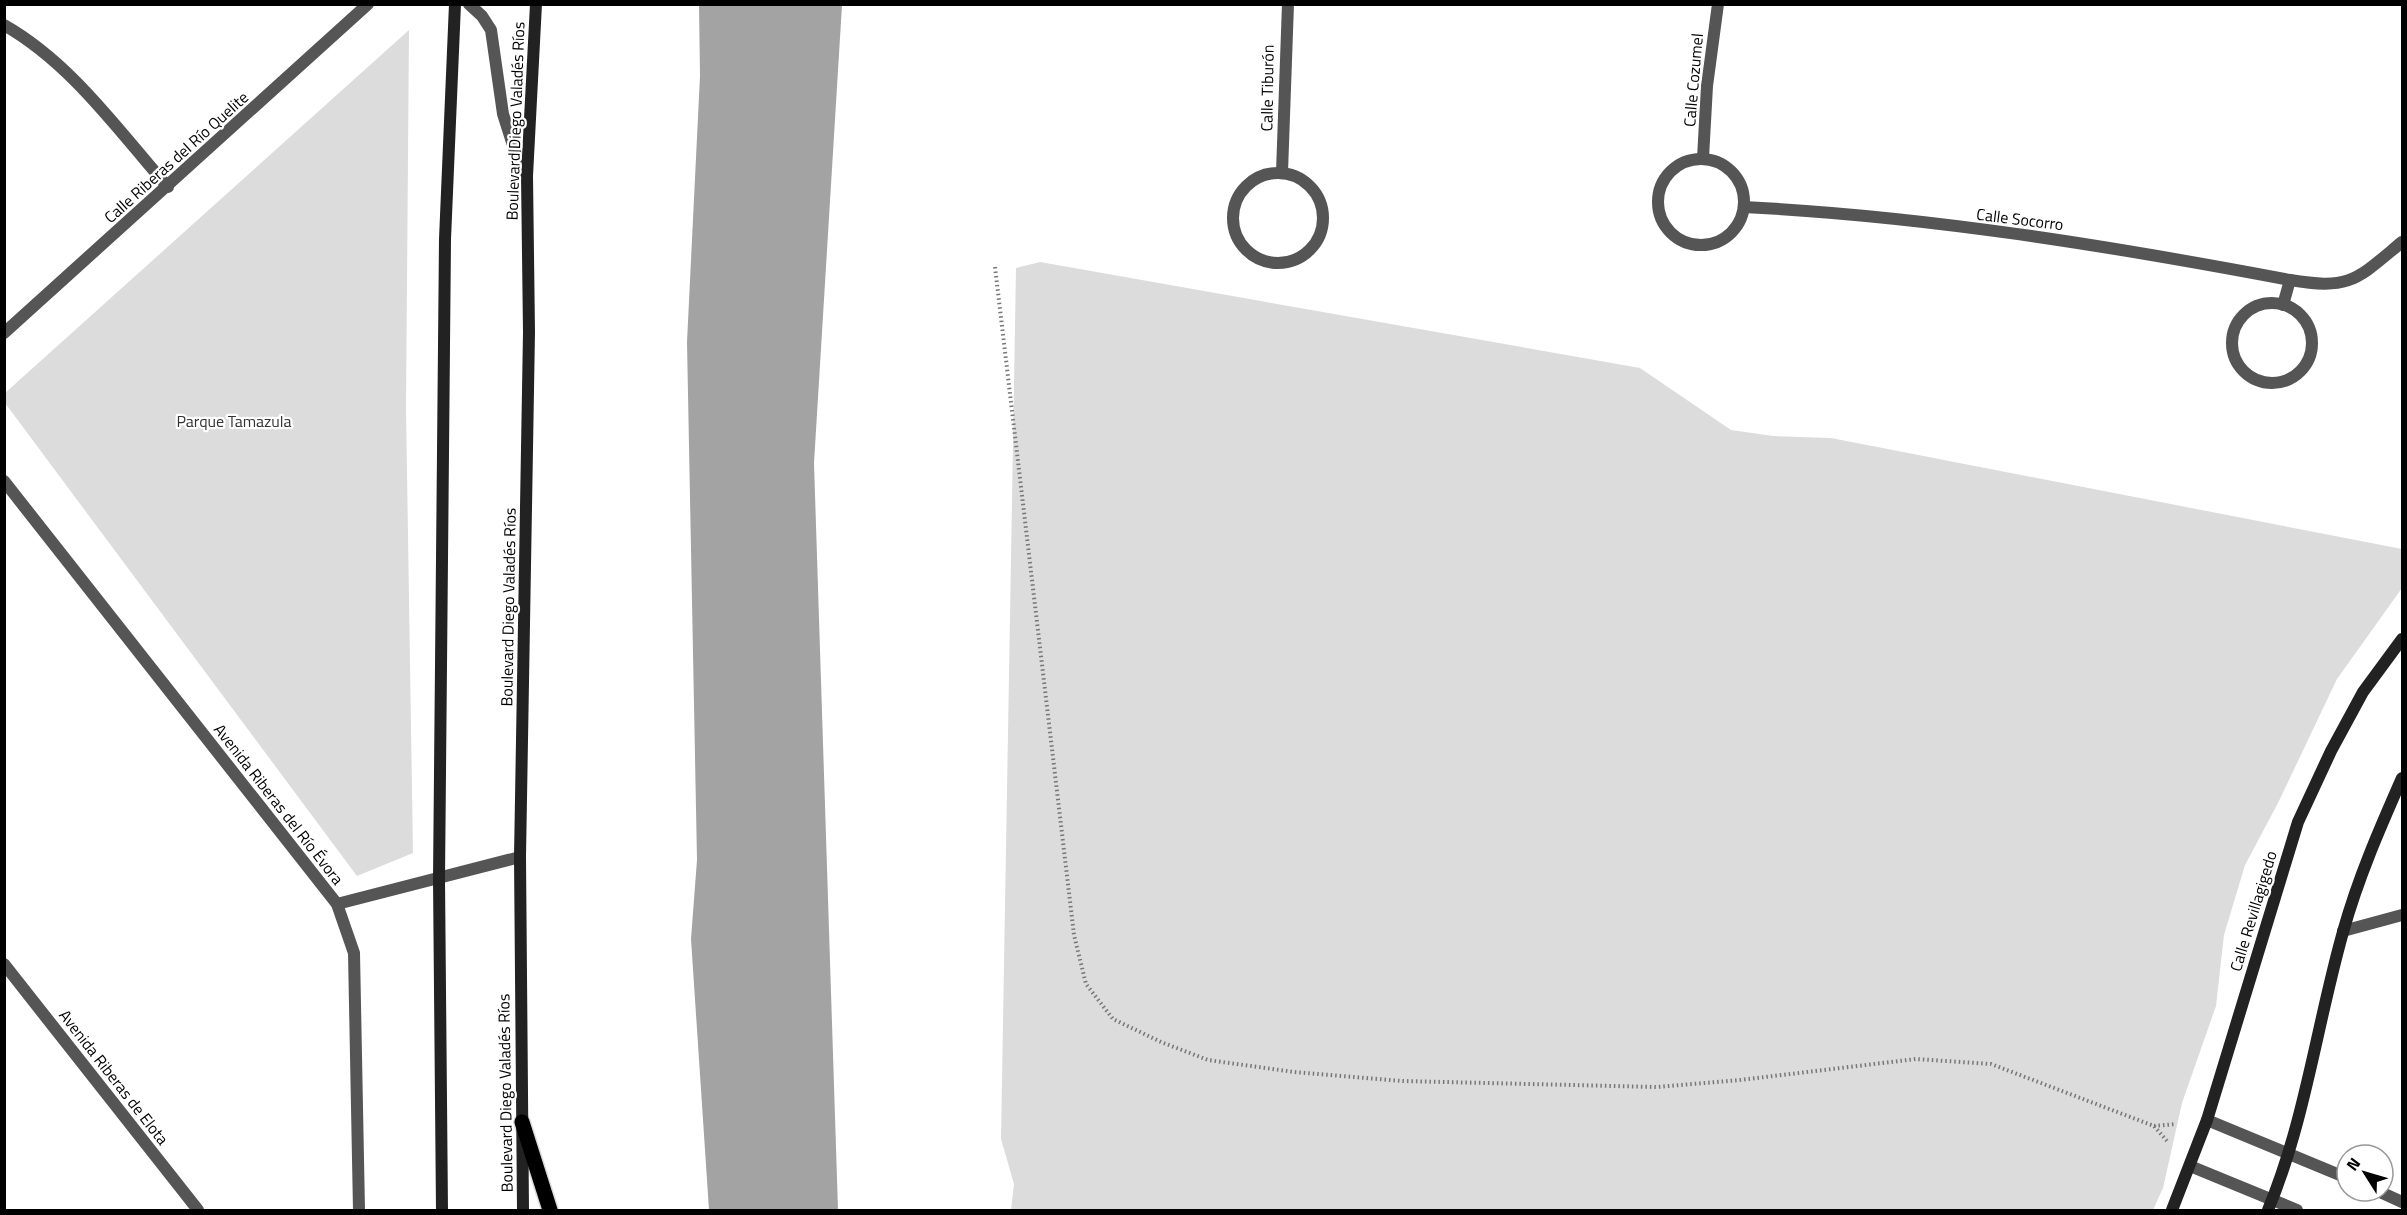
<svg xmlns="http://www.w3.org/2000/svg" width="2407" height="1215" font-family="'Titillium Web',sans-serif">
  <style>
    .green { fill: #dcdcdc }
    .water { fill: #a3a3a3 }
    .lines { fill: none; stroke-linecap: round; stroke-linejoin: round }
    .primary-casing { stroke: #dbdbdb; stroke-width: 18 }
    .path { stroke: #777; stroke-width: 4; stroke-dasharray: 1.5 3; stroke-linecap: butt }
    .lane { stroke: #555; stroke-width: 12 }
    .street { stroke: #555; stroke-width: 12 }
    .secondary { stroke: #222; stroke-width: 12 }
    .primary { stroke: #000; stroke-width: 15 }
    .labels { text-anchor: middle; stroke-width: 4.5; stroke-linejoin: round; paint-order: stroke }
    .street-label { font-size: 16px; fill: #000; stroke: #fff }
    .park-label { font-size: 16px; fill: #333; stroke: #fff }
  </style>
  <rect width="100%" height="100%" fill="#fff"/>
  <g class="green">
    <path d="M409,30L406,408L413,853L357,876L5,403V393Z"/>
    <path d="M1040,262L1640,368L1731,430L1773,436L1831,438L2402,549V588L2337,679L2278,803L2245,865L2224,935L2216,1006L2182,1103L2163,1188L2153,1210H1011L1014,1184L1001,1139L1016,268Z"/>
  </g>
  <path class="water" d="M699,5H842L814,463L838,1210H709L691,939L697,860L687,342L700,76Z"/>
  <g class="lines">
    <defs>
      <path id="primary" d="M522,1122L550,1210"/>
    </defs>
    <use href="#primary" class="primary-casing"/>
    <g class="path">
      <path d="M995,267L1074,935L1086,984L1113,1019L1161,1042L1208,1060L1294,1072L1402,1081L1656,1087L1740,1080L1916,1059L1991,1064L2154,1126L2167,1141"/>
      <path d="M2154,1126L2176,1124"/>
    </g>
    <path class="lane" d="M2343,931L2402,915"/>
    <g class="street">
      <path d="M469,4L482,16L491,30L503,114L517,158L527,176"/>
      <path d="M4,25C71,63 118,130 168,187"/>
      <path d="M1703,158L1707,86L1718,4"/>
      <circle cx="1701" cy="202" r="43"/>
      <path d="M1282,172L1288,4"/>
      <circle cx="1278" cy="218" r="45"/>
      <path d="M1744,207C1927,216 2110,246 2290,280L2283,305"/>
      <path d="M2290,280C2351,290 2356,280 2402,242"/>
      <circle cx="2272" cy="343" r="40"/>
      <path d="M4,333L368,4"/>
      <path d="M4,481L337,904L354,953L359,1210"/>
      <path d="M337,904L520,857"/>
      <path d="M4,964L198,1210"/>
      <path d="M2207,1120L2347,1178"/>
      <path d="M2190,1166L2297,1210"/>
      <path d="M2378,1191L2402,1202"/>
    </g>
    <g class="secondary">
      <path d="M442,1210L439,879L445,239L455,4"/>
      <path d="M523,1210L520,857L529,332L527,176L536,4"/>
      <path d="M2172,1210L2207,1120L2298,822L2331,751L2363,692L2402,639"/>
      <path d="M2268,1210C2305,1121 2317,1024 2343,932C2358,878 2380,828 2402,778"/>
    </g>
    <use href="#primary" class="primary"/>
  </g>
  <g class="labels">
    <g class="street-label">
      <text transform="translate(1693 80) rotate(-85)" y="6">Calle Cozumel</text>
      <text transform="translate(1267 88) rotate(-89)" y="6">Calle Tiburón</text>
      <text transform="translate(515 121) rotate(-88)" y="6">Boulevard Diego Valadés Ríos</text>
      <text transform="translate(176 157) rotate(-42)" y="6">Calle Riberas del Río Quelite</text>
      <text transform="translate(2020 219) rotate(7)" y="6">Calle Socorro</text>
      <text transform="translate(508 607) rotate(-89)" y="6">Boulevard Diego Valadés Ríos</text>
      <text transform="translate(279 804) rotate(52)" y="6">Avenida Riberas del Río Évora</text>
      <text transform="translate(2253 911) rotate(-73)" y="6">Calle Revillagigedo</text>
      <text transform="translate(114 1077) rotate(52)" y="6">Avenida Riberas de Elota</text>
      <text transform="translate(505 1093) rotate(-91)" y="6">Boulevard Diego Valadés Ríos</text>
    </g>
    <g class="park-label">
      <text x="234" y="427">Parque Tamazula</text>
    </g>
  </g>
  <rect width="2407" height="1215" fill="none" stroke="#000000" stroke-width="12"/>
  <g transform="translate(2365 1173) rotate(307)"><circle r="28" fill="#ffffff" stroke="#999999" stroke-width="1.5"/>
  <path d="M0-4.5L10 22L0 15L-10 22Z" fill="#000000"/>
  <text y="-9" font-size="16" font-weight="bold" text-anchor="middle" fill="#000000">N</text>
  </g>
</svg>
